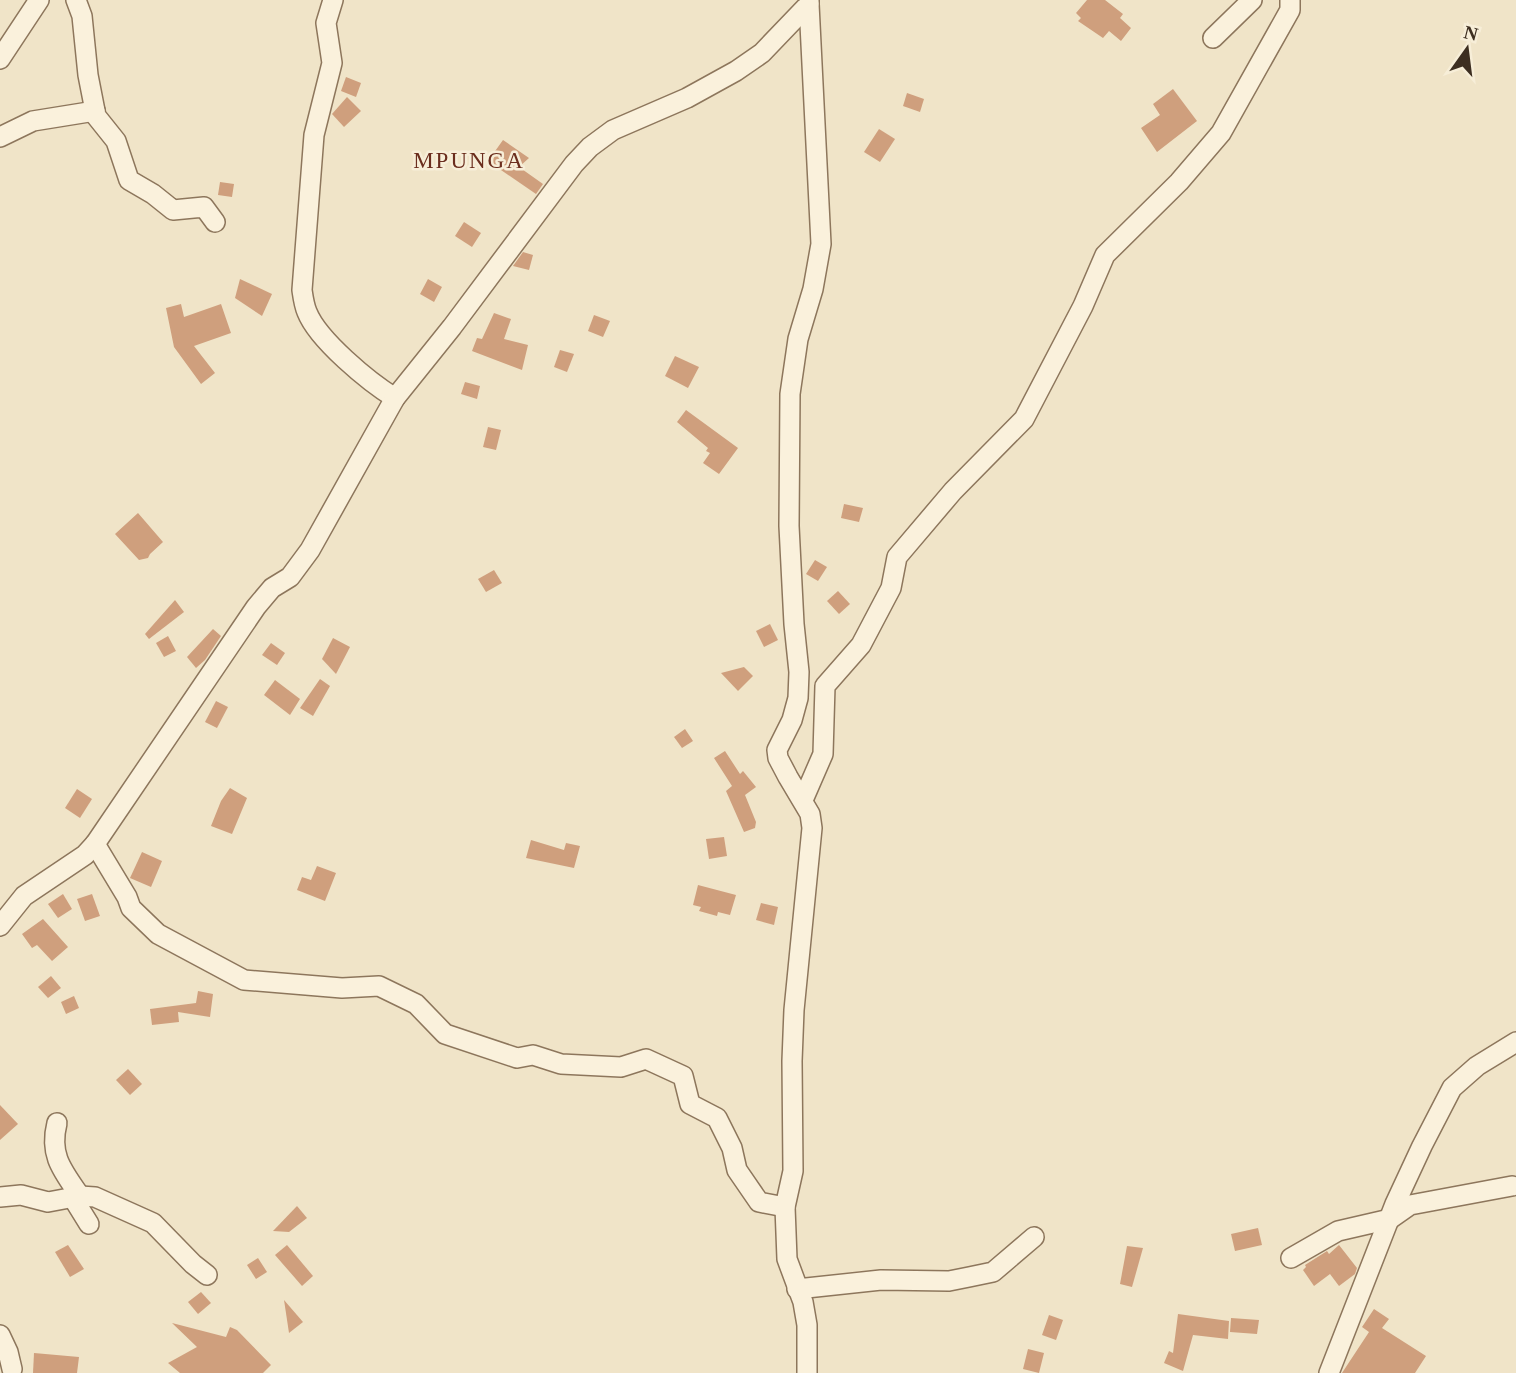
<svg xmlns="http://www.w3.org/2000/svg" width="1516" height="1373" font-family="Georgia,serif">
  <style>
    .building { fill: #cf9f7d }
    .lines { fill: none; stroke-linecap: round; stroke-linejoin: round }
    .minor-casing { stroke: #8d765c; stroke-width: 22 }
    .minor { stroke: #faf1dc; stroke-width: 19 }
    .labels { text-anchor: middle; stroke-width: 5; stroke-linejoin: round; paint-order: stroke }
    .quarter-label { font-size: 23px; letter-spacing: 2px; fill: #6b2e1e; stroke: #f7eed8 }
  </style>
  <rect width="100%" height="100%" fill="#f0e4c8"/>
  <g class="building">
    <path d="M1087,0H1105L1123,14L1120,18L1131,28L1121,41L1109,31L1103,38L1078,21L1081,18L1076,13Z"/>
    <path d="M346,77L361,83L356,97L341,91Z"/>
    <path d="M1173,89L1197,121L1157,152L1141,128L1160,115L1153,104Z"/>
    <path d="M907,93L924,99L920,112L903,106Z"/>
    <path d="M347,97L361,111L344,127L332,114Z"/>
    <path d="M879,129L895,139L880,162L864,152Z"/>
    <path d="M503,140L529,158L519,167L543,184L536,194L488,161Z"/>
    <path d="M220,182L234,184L232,197L218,195Z"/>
    <path d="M464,222L481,233L472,247L455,236Z"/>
    <path d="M523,252L533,255L529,270L513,266Z"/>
    <path d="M240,279L272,294L262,316L235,298Z"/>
    <path d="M428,279L442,287L434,302L420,294Z"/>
    <path d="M181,304L184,317L221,304L231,333L194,346L215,373L201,384L174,347L166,308Z"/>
    <path d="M494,313L511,319L504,339L528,345L522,370L472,351L477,338L482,339Z"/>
    <path d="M594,315L610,321L603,337L588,331Z"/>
    <path d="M560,350L574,354L567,372L554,367Z"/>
    <path d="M675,356L699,367L688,388L665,376Z"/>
    <path d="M465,382L480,386L477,399L461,394Z"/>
    <path d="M686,410L738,448L719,474L703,463L710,453L706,451L708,448L677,422Z"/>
    <path d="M488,427L501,430L496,450L483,447Z"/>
    <path d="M844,504L863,508L859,522L841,518Z"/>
    <path d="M138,513L163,542L150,554L148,558L139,560L115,534Z"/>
    <path d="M815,560L827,567L818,581L806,574Z"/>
    <path d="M494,570L502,583L486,592L478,579Z"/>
    <path d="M838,591L850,604L839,614L827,601Z"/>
    <path d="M175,600L184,612L149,639L145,634Z"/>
    <path d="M770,624L778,640L764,647L756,631Z"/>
    <path d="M213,629L221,636L205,660L196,668L187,657Z"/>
    <path d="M168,636L176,651L164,657L156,643Z"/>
    <path d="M333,638L350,647L336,674L322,659Z"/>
    <path d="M271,643L285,653L277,665L262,655Z"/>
    <path d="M744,667L753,676L738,691L721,673Z"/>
    <path d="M320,679L330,686L313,716L300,708Z"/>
    <path d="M275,680L300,699L290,715L264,695Z"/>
    <path d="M216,701L228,707L217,728L205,722Z"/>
    <path d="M685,729L693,741L682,748L674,737Z"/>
    <path d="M725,751L740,774L743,771L756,787L745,795L756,822L755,828L744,832L726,791L732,786L714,758Z"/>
    <path d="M230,788L247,798L232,834L211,826L221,801Z"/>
    <path d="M77,789L92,799L80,818L65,808Z"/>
    <path d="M724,837L727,856L709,859L706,839Z"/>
    <path d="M531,840L564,850L566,843L580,846L574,868L526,858Z"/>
    <path d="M142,852L162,861L151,887L130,878Z"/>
    <path d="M317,866L336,873L325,901L297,890L302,877L311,880Z"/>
    <path d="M698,885L736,895L730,915L718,912L717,916L699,911L701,907L693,905Z"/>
    <path d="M63,894L72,909L58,918L48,904Z"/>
    <path d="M92,894L100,916L85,921L77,899Z"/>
    <path d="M761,903L778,907L774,925L756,920Z"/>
    <path d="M43,919L68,947L52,961L37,945L32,948L22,934Z"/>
    <path d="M51,976L61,988L48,998L38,987Z"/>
    <path d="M198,991L213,994L210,1017L178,1012L179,1022L152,1025L150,1009L196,1003Z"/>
    <path d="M74,996L79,1008L66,1014L61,1002Z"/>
    <path d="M128,1069L142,1084L130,1095L116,1080Z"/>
    <path d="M0,1105L18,1124L0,1140Z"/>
    <path d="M297,1206L307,1218L289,1232L273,1231Z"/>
    <path d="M1258,1228L1262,1245L1235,1251L1231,1234Z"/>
    <path d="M68,1245L84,1269L70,1277L55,1252Z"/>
    <path d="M287,1245L313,1276L302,1286L275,1255Z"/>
    <path d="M1339,1245L1357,1268L1355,1274L1339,1286L1330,1274L1314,1286L1303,1270L1306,1267L1305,1265L1327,1251L1329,1254Z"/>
    <path d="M1127,1246L1143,1248L1132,1287L1120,1284Z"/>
    <path d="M258,1258L267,1272L256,1279L247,1265Z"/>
    <path d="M201,1292L211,1303L198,1314L188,1302Z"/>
    <path d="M284,1300L303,1322L289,1333Z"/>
    <path d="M1374,1309L1389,1319L1382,1328L1426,1356L1415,1373H1342L1369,1332L1362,1327Z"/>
    <path d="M1178,1314L1229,1321L1228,1339L1193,1335L1183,1371L1164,1363L1169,1351L1173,1353Z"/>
    <path d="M1049,1315L1063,1320L1056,1340L1042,1335Z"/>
    <path d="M1231,1318L1259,1320L1257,1334L1230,1332Z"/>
    <path d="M172,1323L226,1337L230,1327L237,1330L271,1365L263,1373H180L168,1363L197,1347Z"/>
    <path d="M1028,1349L1044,1353L1039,1373L1023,1369Z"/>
    <path d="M34,1353L79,1357L77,1373H33Z"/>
  </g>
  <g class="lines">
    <defs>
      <g id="minor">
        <path d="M76,0L82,16L88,75L96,116L116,141L129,180L153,194L173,210L204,207L215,222"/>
        <path d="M333,0L326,23L332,63L314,135L302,290C303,297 304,305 307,312C318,340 369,382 395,398"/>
        <path d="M1213,38L1252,0"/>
        <path d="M0,59L39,0"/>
        <path d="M0,137L33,121L95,111"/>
        <path d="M803,800L823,754L825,686L861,645L891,588L897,557L953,491L1024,419L1083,306L1105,255L1179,182L1221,133L1290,10V0"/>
        <path d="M95,844L127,897L131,908L158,934L244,980L342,988L379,986L416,1004L445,1034L517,1058L533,1055L561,1064L621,1067L646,1059L683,1076L690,1104L717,1118L732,1148L737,1170L759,1202L785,1207"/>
        <path d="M0,926L24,896L85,855L95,844L256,607L272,588L290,577L310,550L395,398L452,327L574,164L590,147L613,130L687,98L736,71L762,53L809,4V0"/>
        <path d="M57,1123C49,1155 62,1170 80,1196L76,1203L89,1224"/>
        <path d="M0,1197L21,1195L48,1202L80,1196L95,1197L153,1223L193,1264L207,1275"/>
        <path d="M1291,1258L1338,1231L1390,1219L1410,1205L1512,1186"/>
        <path d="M797,1289L881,1280L949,1281L969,1277L993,1272L1034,1237"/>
        <path d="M0,1335L8,1352L12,1369"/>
        <path d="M807,1373V1325L803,1302L787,1259L785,1207L793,1171L792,1061L794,1010L812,828L810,814L788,777L778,758L777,750L792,720L798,698L799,672L794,624L789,526L790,394L798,339L813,289L821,244L809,4"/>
        <path d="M1329,1373L1395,1204L1422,1146L1452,1088L1477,1066L1516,1042"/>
      </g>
    </defs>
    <use href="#minor" class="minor-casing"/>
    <use href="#minor" class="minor"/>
  </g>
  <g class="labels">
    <g class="quarter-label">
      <text x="469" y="168">MPUNGA</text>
    </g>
  </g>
  <g transform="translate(1467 49) rotate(14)" stroke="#f7eed8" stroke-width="5" paint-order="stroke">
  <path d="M0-5L12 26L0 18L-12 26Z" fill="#3d2e20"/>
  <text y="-10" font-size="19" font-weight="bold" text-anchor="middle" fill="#3d2e20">N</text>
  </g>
</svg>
